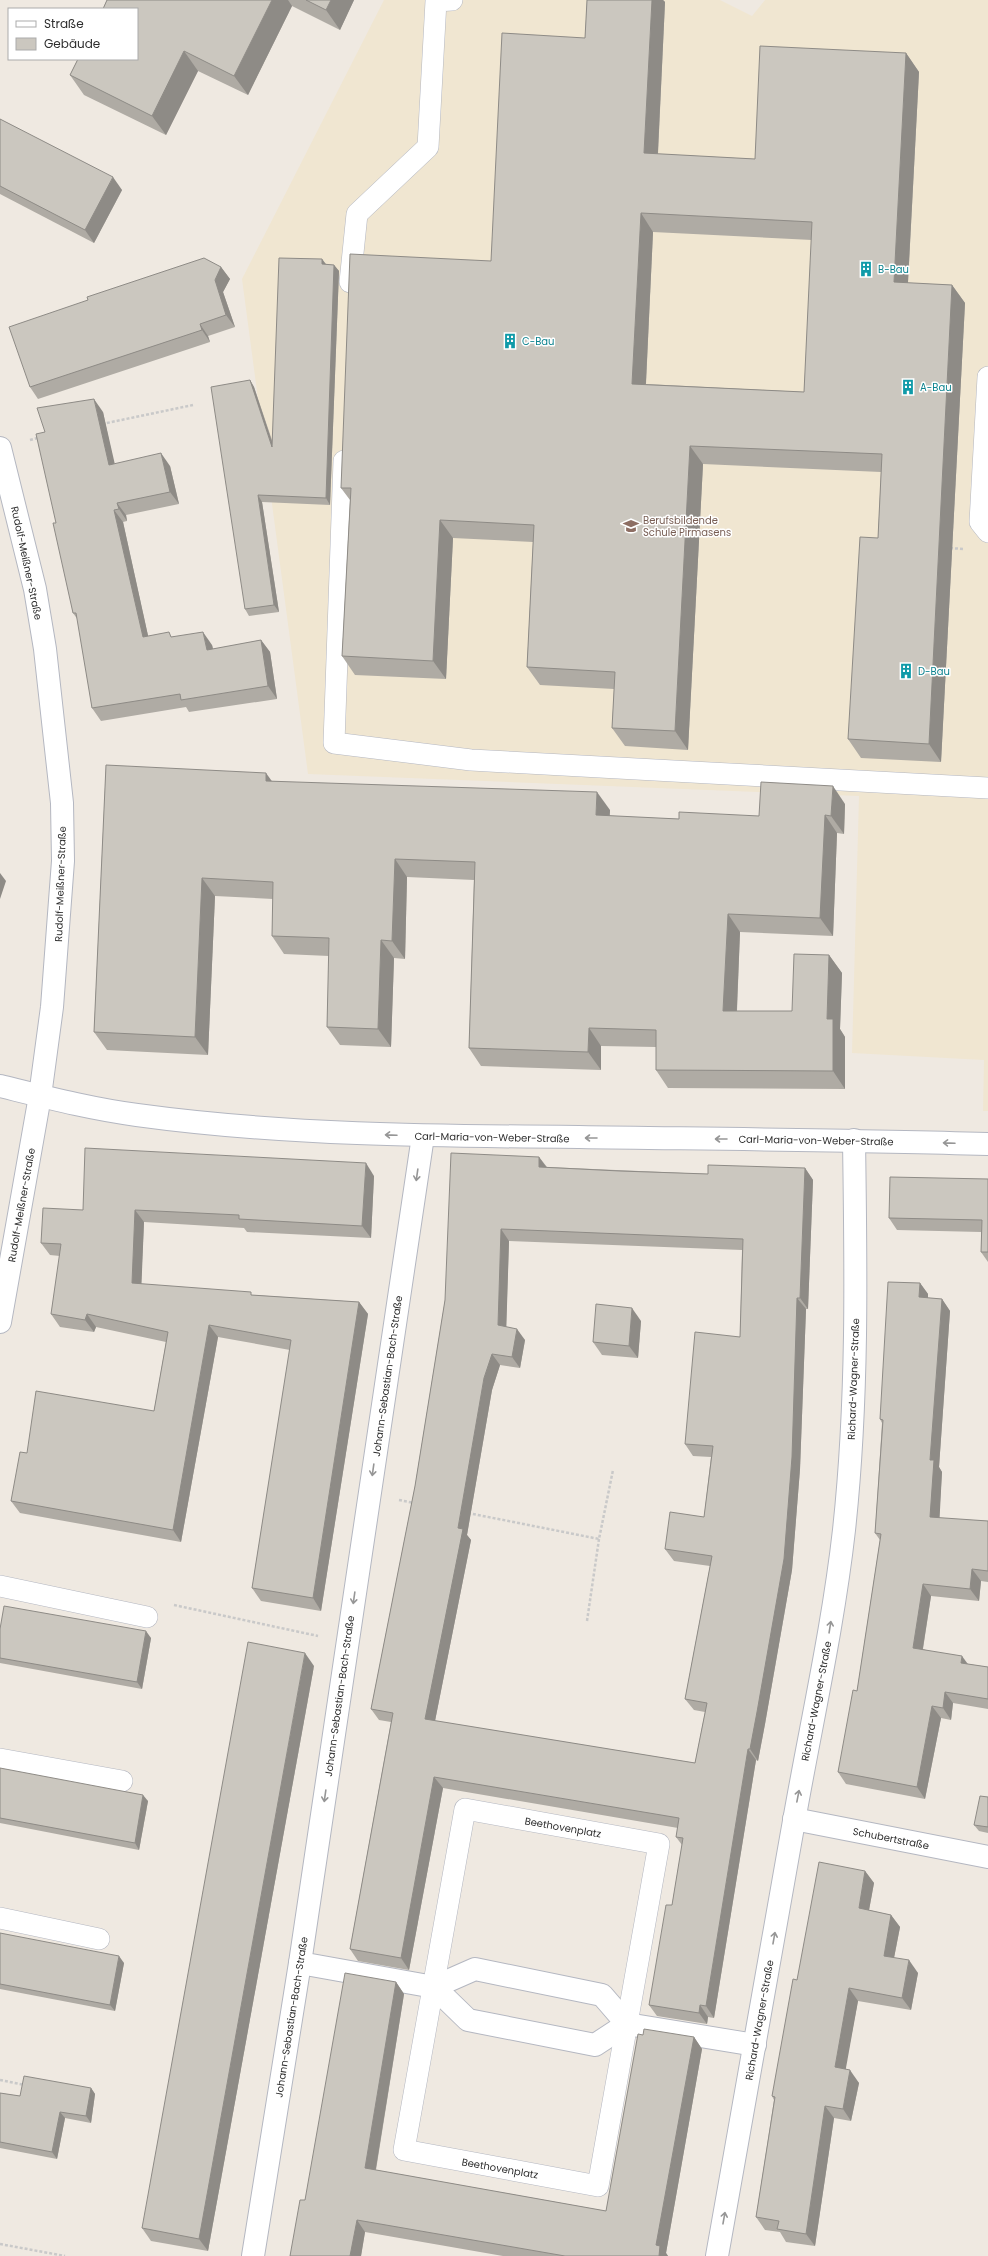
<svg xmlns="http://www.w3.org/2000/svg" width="988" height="2256" font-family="Poppins,sans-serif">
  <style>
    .education { fill: #f0e6d1 }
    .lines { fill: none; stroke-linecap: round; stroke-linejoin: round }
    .lane-casing { stroke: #b4b7c1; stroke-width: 22 }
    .street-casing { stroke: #b4b7c1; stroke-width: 24 }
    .path { stroke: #c9c9c9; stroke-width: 2.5; stroke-dasharray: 3 2; stroke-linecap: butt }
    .lane { stroke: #fff; stroke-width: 21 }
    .street { stroke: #fff; stroke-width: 22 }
    .wall { fill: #afaba4; fill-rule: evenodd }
    .shaded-wall { fill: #8e8b86 }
    .building { fill: #cbc7bf; stroke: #8e8b86; fill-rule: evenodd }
    .oneway { stroke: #969696 }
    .labels { text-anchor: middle; stroke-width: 3; stroke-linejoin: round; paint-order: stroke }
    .culture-label { font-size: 10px; fill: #0d838f; stroke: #fff; text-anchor: start }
    .education-label { font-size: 10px; fill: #785e54; stroke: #fff; text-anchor: start }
    .street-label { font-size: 10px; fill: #2e2e2e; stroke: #fff }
  </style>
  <rect width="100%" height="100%" fill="#efe9e1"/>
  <path class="education" d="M384,0H720L752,16L765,0H988V1111H983L984,1060L852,1053L859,796L308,774L242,279Z"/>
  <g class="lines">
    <defs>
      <g id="lane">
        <path d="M350,282L357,214L428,147L436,1L452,0"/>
        <path d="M988,377L980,522L988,532"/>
        <path d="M344,461L334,743L471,760L988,788"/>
        <path d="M0,1586L147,1617"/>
        <path d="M0,1759L122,1781"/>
        <path d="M465,1809L659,1844L598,2186L404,2150Z"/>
        <path d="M0,1918L99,1939"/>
      </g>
      <g id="street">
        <path d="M0,448L35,589L45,649L62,803L63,861L52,1007L40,1096L0,1322"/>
        <path d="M0,1086C45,1097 91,1109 137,1115C283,1135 431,1136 579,1137C716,1139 852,1140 988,1144"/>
        <path d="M794,1819L988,1857"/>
        <path d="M300,1963L434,1987L475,1969L602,1995L627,2024L755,2045"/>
        <path d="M434,1987L468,2020L595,2045L627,2024"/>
        <path d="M253,2256L300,1963L423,1136"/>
        <path d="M717,2256C743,2111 768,1966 794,1821C811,1724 833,1628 844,1530C858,1401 856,1270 854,1140"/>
      </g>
    </defs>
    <use href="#lane" class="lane-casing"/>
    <use href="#street" class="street-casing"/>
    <g class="path">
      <path d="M102,424L193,405"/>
      <path d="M30,440L41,437"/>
      <path d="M950,548L963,549"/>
      <path d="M399,1500L414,1503"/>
      <path d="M468,1513L599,1539L613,1470"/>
      <path d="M174,1605L318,1636"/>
      <path d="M587,1621L599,1539"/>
      <path d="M0,2080L25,2085"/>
      <path d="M0,2244L65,2256"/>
    </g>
    <use href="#lane" class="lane"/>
    <use href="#street" class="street"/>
  </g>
  <g class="wall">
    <path d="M107,0H354L340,30L292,6L248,95L198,71L166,135L84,95L70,75Z"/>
    <path d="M587,0H663L665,2L658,154L755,159L906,53L919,72L908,283L952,285L965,303L941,762L861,758L848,739L878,538L881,472L703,464L688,750L625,746L612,728L614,689L540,685L527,667L533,542L453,538L446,679L355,675L342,656L350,500L341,488L491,261L585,38ZM653,232L812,240L804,392L646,384Z"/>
    <path d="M0,119L122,190L94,243L0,194Z"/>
    <path d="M322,259L326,264L334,265L339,271L330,505L262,502L279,612L249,616L245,609L250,380L254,387L272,440Z"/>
    <path d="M221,267L230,279L223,292L235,327L208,336L210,342L38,399L30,387Z"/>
    <path d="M103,412L114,464L170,466L179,504L126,515L127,521L123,522L148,636L172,637L212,645L213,649L261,640L270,652L277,699L189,712L186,707L101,721L92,708L78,620L73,613L45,432Z"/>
    <path d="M106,765L272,781L610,810L609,816L679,819L759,816L845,804L844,834L837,833L833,936L740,932L737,1011H792L829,955L842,973L840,1029L845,1037V1089L668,1088L656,1070V1047L601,1046V1070L481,1066L469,1048L474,880L407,877L405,959L394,958L391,1047L340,1045L327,1027L329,956L284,954L272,936L273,899L215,896L208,1055L107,1050L94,1032Z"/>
    <path d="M539,1157L547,1167L708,1174L805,1168L813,1180L808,1309H806L800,1469L792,1570L765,1724L758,1761L756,1760L714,2018L708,2017L707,2024L657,2016L649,2005L672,1905L682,1845L676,1837L678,1828L443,1788L409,1970L358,1961L350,1949L391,1722L379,1720L371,1709L415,1486L445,1300ZM509,1241L742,1250L740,1337L685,1444L693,1456L711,1457L704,1517L665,1549L674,1561L710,1566L685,1699L694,1710L705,1712L695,1763L435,1721L471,1540L467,1535L492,1390L500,1365L520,1368L525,1340L506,1327Z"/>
    <path d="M374,1176L371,1238L247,1232L244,1228L144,1222L141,1284L253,1295L359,1302L368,1314L321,1611L261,1601L252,1588L290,1350L218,1337L181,1542L20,1513L11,1501L27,1453L154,1411L166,1342L96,1327L94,1332L60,1327L51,1314L60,1256L50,1255L41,1243L83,1210Z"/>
    <path d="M988,1179V1262L981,1252V1232L897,1230L889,1218Z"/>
    <path d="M920,1283L928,1294V1298L942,1299L950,1311L939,1467L942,1472L939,1518L988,1521V1582L981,1581L979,1601L931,1596L923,1649L968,1664L988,1667V1709L953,1703L951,1720L941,1718L925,1799L846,1784L838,1772L857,1691L880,1540L875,1533L882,1423L880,1419Z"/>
    <path d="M641,1321L638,1358L602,1355L593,1342Z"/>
    <path d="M0,1629L151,1638L142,1689L0,1663Z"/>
    <path d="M314,1666L208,2251L151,2241L142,2228Z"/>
    <path d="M0,1768L148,1801L139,1850L0,1823Z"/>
    <path d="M988,1797V1833L979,1831L974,1825Z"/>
    <path d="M865,1871L874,1883L869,1910L891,1915L900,1927L894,1958L918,1973L911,2010L858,2001L845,2069L859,2083L851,2121L834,2118L815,2246L786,2242L780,2232L765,2230L756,2217L774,2100L772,2096L797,1980Z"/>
    <path d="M0,1933L124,1963L115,2011L0,1989Z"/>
    <path d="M396,1982L404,1994L376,2170L606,2211L643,2035L694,2037L702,2049L666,2253L668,2256H503L365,2232L361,2256H290L305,2200Z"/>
    <path d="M91,2088L95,2094L91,2123L65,2118L57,2159L0,2148V2093L20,2096Z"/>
  </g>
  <g class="shaded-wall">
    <path d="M272,0H288L292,6L248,95L234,76Z"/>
    <path d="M331,0H354L340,30L326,10Z"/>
    <path d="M652,0H663L665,2L657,171L644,153Z"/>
    <path d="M184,51L198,71L166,135L152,116Z"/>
    <path d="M906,53L919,72L907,300L894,282Z"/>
    <path d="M113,177L122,190L94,243L85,230Z"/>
    <path d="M641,213L653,232L645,402L632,384Z"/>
    <path d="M322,259L327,266L322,264Z"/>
    <path d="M334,265L339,271L330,505L326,498Z"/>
    <path d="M221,267L230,279L223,292L235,327L226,315L215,280Z"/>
    <path d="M952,285L965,303L941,762L929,744Z"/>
    <path d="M200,324L208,336L210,342L202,330Z"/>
    <path d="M250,380L254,387L276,454L272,447Z"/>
    <path d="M94,399L103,412L118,478L109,465Z"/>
    <path d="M690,446L703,464L688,750L675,731Z"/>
    <path d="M161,453L170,466L179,504L170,492Z"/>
    <path d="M258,495L262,502L279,612L274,605Z"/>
    <path d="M117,503L126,515L127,521L119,509Z"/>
    <path d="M114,510L123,522L151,649L143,637Z"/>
    <path d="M440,520L453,538L446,679L433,661Z"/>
    <path d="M203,632L212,645L216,662L207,650Z"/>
    <path d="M261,640L270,652L277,699L268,686Z"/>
    <path d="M266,773L279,791L266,781Z"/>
    <path d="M833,786L845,804L844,834L831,816Z"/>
    <path d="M597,792L610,810L609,833L596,815Z"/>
    <path d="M825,815L837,833L833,936L820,918Z"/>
    <path d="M395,859L407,877L405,959L392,941Z"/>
    <path d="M0,873L6,881L0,899Z"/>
    <path d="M202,878L215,896L208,1055L195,1037Z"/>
    <path d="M728,914L740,932L736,1029L723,1011Z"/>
    <path d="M381,940L394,958L391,1047L378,1029Z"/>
    <path d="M829,955L842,973L840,1029L845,1037V1089L833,1071L827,1019Z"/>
    <path d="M589,1028L601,1046V1070L588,1052Z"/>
    <path d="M539,1157L547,1168L539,1167Z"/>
    <path d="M366,1163L374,1176L371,1238L362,1226Z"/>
    <path d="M805,1168L813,1180L808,1309L800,1298Z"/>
    <path d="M135,1210L144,1222L141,1296L132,1283Z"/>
    <path d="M501,1229L509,1241L506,1337L498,1325Z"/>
    <path d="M920,1283L928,1294V1309L919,1297Z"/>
    <path d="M797,1298L806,1309L800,1469L792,1570L765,1724L758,1761L750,1749Z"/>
    <path d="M942,1299L950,1311L939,1467L942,1472L939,1529L930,1517V1460Z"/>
    <path d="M359,1302L368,1314L321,1611L313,1598Z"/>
    <path d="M632,1308L641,1321L638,1358L629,1346Z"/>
    <path d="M87,1314L96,1327L94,1332L85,1320Z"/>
    <path d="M209,1325L218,1337L181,1542L173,1530Z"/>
    <path d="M517,1329L525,1340L520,1368L512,1357Z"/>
    <path d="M492,1354L500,1365L492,1390L467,1535L471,1540L433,1731L425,1719L458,1528L484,1378Z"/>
    <path d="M972,1569L981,1581L979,1601L970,1589Z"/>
    <path d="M923,1584L931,1596L921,1660L913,1648Z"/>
    <path d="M146,1631L151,1638L142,1689L137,1682Z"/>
    <path d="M305,1653L314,1666L208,2251L199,2239Z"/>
    <path d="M962,1656L970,1667L961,1663Z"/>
    <path d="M945,1692L953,1703L951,1720L943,1708Z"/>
    <path d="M932,1706L941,1718L925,1799L917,1787Z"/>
    <path d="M748,1749L756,1760L714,2018L706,2006Z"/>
    <path d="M434,1777L443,1788L409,1970L401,1958Z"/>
    <path d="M143,1795L148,1801L139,1850L135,1843Z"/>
    <path d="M865,1871L874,1883L867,1921L859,1908Z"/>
    <path d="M891,1915L900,1927L892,1968L884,1956Z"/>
    <path d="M119,1956L124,1963L115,2011L110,2005Z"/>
    <path d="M909,1960L918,1973L911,2010L902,1998Z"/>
    <path d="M396,1982L404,1994L374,2180L365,2168Z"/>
    <path d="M849,1988L858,2001L844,2079L835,2067Z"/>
    <path d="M700,2005L708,2017L707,2024L699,2013Z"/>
    <path d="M694,2037L702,2049L666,2253L668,2256H659L656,2245Z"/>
    <path d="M850,2070L859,2083L851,2121L843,2109Z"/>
    <path d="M91,2088L95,2094L91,2123L86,2116Z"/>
    <path d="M825,2106L834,2118L815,2246L806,2234Z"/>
    <path d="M60,2112L65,2118L57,2159L52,2152Z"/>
    <path d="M357,2220L365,2232L361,2256H350Z"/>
  </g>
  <g class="building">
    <path d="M107,0H272L234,76L184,51L152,116L70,75L78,59H137V9H103Z"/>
    <path d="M306,0H331L326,10Z"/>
    <path d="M587,0H652L644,153L755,159L760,46L906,53L894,282L952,285L929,744L848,739L860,537L878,538L882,454L690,446L675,731L612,728L615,672L527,667L534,525L440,520L433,661L342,656L351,488H341L350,254L491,261L502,33L585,38ZM641,213L812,222L804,392L632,384Z"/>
    <path d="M0,119L113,177L85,230L0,186Z"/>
    <path d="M204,258L221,267L215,280L226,315L200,324L202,330L30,387L9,327L88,300L87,297Z"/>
    <path d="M279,258L322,259V264L334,265L326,498L258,495L274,605L245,609L211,387L250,380L272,447Z"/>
    <path d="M94,399L109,465L161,453L170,492L117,503L119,509L114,510L143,637L169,632L171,637L203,632L207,650L261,640L268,686L181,700L180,694L92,708L76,613H73L53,523H56L36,434L45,432L37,408Z"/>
    <path d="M106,765L266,773V781L597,792L596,815L679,819V812L759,816L761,782L833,786L831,816L825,815L820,918L728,914L723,1011H792L794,954L829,955L827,1019H833V1071L656,1070V1030L589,1028L588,1052L469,1048L475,862L395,859L392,941L381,940L378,1029L327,1027L329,938L272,936L273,882L202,878L195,1037L94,1032Z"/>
    <path d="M85,1148L366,1163L362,1226L239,1219V1215L135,1210L132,1283L251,1292V1295L359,1302L313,1598L252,1588L291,1340L209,1325L173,1530L11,1501L20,1452L27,1453L36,1391L154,1411L168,1332L87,1314L85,1320L51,1314L61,1244L41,1243L43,1208L83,1210Z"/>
    <path d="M451,1153L539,1157V1167L620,1171L708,1174V1165L805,1168L800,1298H797L792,1457L784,1559L757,1712L750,1749H748L706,2006L700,2005L699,2013L649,2005L666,1905H672L683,1838L676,1837L679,1818L434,1777L401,1958L350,1949L393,1713L371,1709L415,1486L445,1300ZM501,1229L743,1239L740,1337L695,1332L685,1444L713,1446L704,1517L670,1512L665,1549L712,1556L685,1699L707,1703L695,1763L425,1719L463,1529L458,1528L484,1378L492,1354L512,1357L517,1329L498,1325Z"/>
    <path d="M890,1177L988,1179V1252H981L982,1220L889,1218Z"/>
    <path d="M888,1282L920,1283L919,1297L942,1299L930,1460H934L930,1517L988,1521V1571L972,1569L970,1589L923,1584L913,1648L962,1656L961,1663L988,1667V1699L945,1692L943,1708L932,1706L917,1787L838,1772L853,1690L857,1691L881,1534L875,1533L883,1420L880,1419Z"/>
    <path d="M596,1304L632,1308L629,1346L593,1342Z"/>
    <path d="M4,1606L146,1631L137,1682L0,1658V1629Z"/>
    <path d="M248,1642L305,1653L199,2239L142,2228Z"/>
    <path d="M0,1768L143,1795L135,1843L0,1818Z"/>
    <path d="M980,1796L988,1797V1827L974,1825Z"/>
    <path d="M819,1862L865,1871L859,1908L891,1915L884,1956L909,1960L902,1998L849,1988L835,2067L850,2070L843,2109L825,2106L806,2234L777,2229L779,2221L756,2217L775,2097L772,2096L793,1979L797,1980Z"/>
    <path d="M0,1933L119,1956L110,2005L0,1984Z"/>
    <path d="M345,1973L396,1982L365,2168L606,2211L638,2034L643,2035L644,2029L694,2037L656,2245L660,2246L659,2256H565L357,2220L350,2256H290L300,2200H305Z"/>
    <path d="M24,2076L91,2088L86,2116L60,2112L52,2152L0,2142V2093L20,2096Z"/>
  </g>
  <defs><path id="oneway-shaft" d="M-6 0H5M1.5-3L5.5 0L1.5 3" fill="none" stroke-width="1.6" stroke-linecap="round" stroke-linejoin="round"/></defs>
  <g class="oneway">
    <use href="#oneway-shaft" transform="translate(391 1135) rotate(-178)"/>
    <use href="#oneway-shaft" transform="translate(591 1138) rotate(-180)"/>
    <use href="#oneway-shaft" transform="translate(721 1139) rotate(-180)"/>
    <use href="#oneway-shaft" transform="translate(949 1143) rotate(-178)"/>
    <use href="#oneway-shaft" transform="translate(417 1175) rotate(98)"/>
    <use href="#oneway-shaft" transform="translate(373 1470) rotate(98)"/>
    <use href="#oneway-shaft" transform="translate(354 1598) rotate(98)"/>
    <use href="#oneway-shaft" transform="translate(830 1627) rotate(-81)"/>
    <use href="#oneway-shaft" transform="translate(325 1796) rotate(98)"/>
    <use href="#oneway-shaft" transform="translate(798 1796) rotate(-79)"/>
    <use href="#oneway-shaft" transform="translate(774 1938) rotate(-80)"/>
    <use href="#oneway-shaft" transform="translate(724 2218) rotate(-80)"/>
  </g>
  <defs>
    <symbol id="building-bare" viewBox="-9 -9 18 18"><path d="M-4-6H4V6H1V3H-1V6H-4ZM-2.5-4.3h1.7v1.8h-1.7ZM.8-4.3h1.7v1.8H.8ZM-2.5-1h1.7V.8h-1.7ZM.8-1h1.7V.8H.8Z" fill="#0f9aa8" stroke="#fff" stroke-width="2.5" paint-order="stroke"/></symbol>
    <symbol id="school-bare" viewBox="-9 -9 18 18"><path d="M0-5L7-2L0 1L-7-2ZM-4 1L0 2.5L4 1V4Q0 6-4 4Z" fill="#8d6e63" stroke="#fff" stroke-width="2.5" paint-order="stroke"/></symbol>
  </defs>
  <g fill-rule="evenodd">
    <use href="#building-bare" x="855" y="258" width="22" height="22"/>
    <use href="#building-bare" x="499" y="330" width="22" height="22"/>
    <use href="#building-bare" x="897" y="376" width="22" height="22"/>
    <use href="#school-bare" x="620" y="515" width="22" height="22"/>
    <use href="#building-bare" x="895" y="660" width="22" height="22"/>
  </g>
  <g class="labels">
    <g class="culture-label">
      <text x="878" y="273">B-Bau</text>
      <text x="522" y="345">C-Bau</text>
      <text x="920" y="391">A-Bau</text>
      <text x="918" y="675">D-Bau</text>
    </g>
    <g class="education-label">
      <text x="643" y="524">Berufsbildende<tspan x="643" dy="12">Schule Pirmasens</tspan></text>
    </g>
    <g class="street-label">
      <text transform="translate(27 563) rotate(78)" y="4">Rudolf-Meißner-Straße</text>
      <text transform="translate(60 884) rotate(-88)" y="4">Rudolf-Meißner-Straße</text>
      <text transform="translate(492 1137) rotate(1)" y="4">Carl-Maria-von-Weber-Straße</text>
      <text transform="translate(816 1140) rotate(1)" y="4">Carl-Maria-von-Weber-Straße</text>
      <text transform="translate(21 1205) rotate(-80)" y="4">Rudolf-Meißner-Straße</text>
      <text transform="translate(387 1376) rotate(-82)" y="4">Johann-Sebastian-Bach-Straße</text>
      <text transform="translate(853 1379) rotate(-88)" y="4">Richard-Wagner-Straße</text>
      <text transform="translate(339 1696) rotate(-82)" y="4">Johann-Sebastian-Bach-Straße</text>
      <text transform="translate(816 1701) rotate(-79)" y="4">Richard-Wagner-Straße</text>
      <text transform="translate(563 1827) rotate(10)" y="4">Beethovenplatz</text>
      <text transform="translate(891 1838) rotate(11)" y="4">Schubertstraße</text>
      <text transform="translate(291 2017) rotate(-81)" y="4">Johann-Sebastian-Bach-Straße</text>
      <text transform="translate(759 2020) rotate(-80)" y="4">Richard-Wagner-Straße</text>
      <text transform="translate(500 2168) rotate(10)" y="4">Beethovenplatz</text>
    </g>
  </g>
  <rect x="8" y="8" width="130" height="52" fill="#ffffff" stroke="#ababab"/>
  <rect x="16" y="21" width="20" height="6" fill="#ffffff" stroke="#ababab"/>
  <text x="44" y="28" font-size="12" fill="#2e2e2e">Straße</text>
  <rect x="16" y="38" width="20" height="12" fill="#cbc7bf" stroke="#ababab"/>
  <text x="44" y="48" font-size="12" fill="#2e2e2e">Gebäude</text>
</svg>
